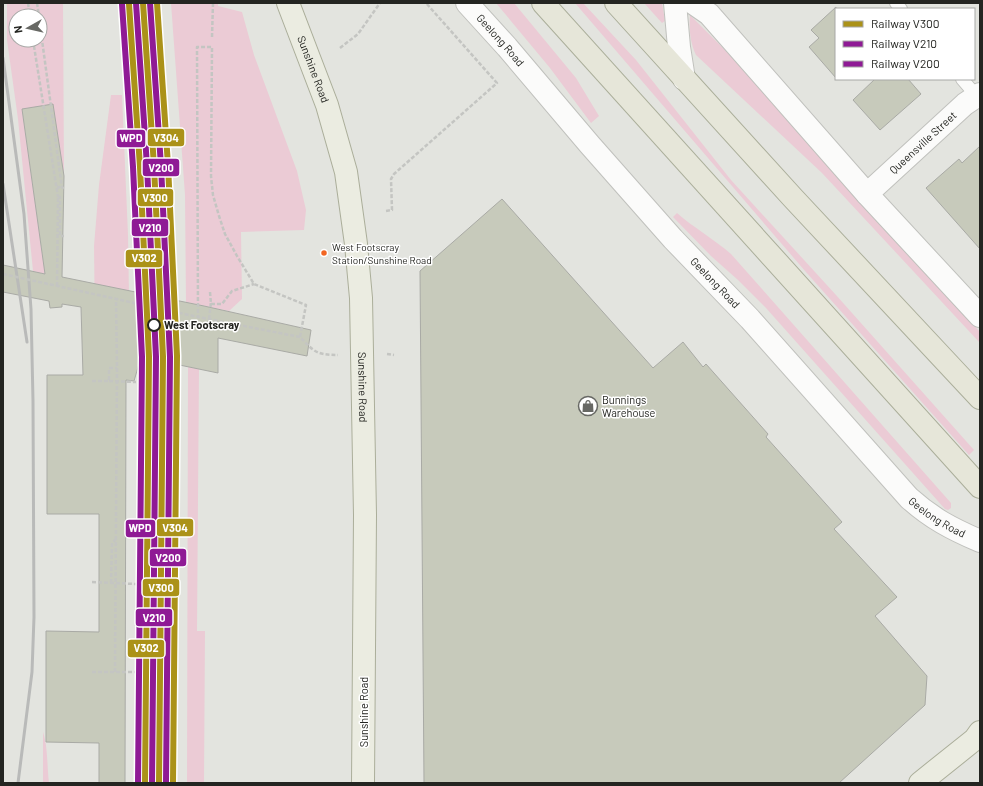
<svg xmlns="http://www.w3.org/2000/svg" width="983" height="786" font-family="Barlow,sans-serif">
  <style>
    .green { fill: #ebcbd5; fill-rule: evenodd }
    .building { fill: #c7cabb; stroke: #a9aaa5 }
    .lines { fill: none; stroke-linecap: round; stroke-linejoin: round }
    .service-casing { stroke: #c0c1bd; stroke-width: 14 }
    .minor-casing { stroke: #c0c1bd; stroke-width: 24 }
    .tertiary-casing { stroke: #c0c1bd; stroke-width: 24 }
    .primary-casing { stroke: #abae9a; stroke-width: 24 }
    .trunk-casing { stroke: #abae9a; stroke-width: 24 }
    .path { stroke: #c4c5c2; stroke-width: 2.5; stroke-dasharray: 4 2; stroke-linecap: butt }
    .service { stroke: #fbfbfa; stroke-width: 12 }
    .minor { stroke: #fbfbfa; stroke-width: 22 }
    .tertiary { stroke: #fbfbfa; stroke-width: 22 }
    .primary { stroke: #ebece1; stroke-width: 22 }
    .trunk { stroke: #e6e6d9; stroke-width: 22 }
    .rail { stroke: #b9bab9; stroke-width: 3 }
    .path-bridge { stroke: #c4c5c2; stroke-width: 2.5; stroke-dasharray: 4 2; stroke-linecap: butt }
    .rail-1-casing { stroke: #fff; stroke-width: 9 }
    .rail-2-casing { stroke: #fff; stroke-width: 9 }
    .rail-3-casing { stroke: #fff; stroke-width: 9 }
    .rail-4-casing { stroke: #fff; stroke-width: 9 }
    .rail-5-casing { stroke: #fff; stroke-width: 9 }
    .rail-6-casing { stroke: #fff; stroke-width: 9 }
    .rail-1 { stroke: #ab9218; stroke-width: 6 }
    .rail-2 { stroke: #8f1a95; stroke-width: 6 }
    .rail-3 { stroke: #8f1a95; stroke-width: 6 }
    .rail-4 { stroke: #ab9218; stroke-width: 6 }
    .rail-5 { stroke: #ab9218; stroke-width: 6 }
    .rail-6 { stroke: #8f1a95; stroke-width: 6 }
    .bus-dot { fill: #f26522; stroke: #fff; stroke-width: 1.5 }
    .stop-dot { fill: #fff; stroke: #242521; stroke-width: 2 }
    .labels { text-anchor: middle; stroke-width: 3; stroke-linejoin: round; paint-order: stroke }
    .bus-label { font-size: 10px; fill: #242521; stroke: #fff; text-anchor: start }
    .street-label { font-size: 11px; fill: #242521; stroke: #fff }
    .stop-label { font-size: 11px; font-weight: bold; fill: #242521; stroke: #fff; text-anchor: start }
    .poi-label { font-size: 11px; fill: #242521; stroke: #fff; text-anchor: start }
    .line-badge { stroke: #fff; stroke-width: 1.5 }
    .badge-label { font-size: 11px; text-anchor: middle; font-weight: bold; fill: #fff }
  </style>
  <rect width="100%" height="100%" fill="#e3e4df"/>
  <g class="green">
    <path d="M7,3H63L64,176L53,105L22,110L45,274L33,271L18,119L7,40ZM16,16H40V40H16Z"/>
    <path d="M171,3H218V6L242,12L254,55L297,171L306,210L304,230L241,232L242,299L229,311L186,302L185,195Z"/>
    <path d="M496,3H514L576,78L599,116L591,123L550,68Z"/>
    <path d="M575,3H583L636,60L731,180L836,295L974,450L969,455L805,271Z"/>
    <path d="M644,3H662L665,21L662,23Z"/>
    <path d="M690,15L733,58L860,202L980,332V343L822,173L696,55C690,42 689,29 690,15Z"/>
    <path d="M111,95H122L128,235L130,358L95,327L94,246L99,185Z"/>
    <path d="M677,213C694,228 714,239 731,254L951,503V508L948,510L945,509L766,308L738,280L711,256L673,217Z"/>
    <path d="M188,367L199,369L197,631H205L204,783H187Z"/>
    <path d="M43,732C48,747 47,767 49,783H43Z"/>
  </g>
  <g class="building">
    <path d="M836,7V78L809,47L819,38L811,30Z"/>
    <path d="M875,79H908L921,94L880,130L853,100Z"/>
    <path d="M53,104L64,176L62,277L204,306L311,330L307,356L218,338V373L141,357L134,381L126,380L125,783H99V743L46,742V631L99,632V514H47V375H83L81,307L62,304V307L50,308L49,301L3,292V265L45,274L22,109Z"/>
    <path d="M980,146V249L926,188L959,159L962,163Z"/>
    <path d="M502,199L653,368L683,342L703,367L706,364L768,434L766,437L842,522L834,529L897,597L875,616L927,676L925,705L839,783H424L420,271Z"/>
  </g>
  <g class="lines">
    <defs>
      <g id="service">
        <path d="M896,3L901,9"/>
        <path d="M962,79L980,100"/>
      </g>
      <g id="minor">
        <path id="s1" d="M467,3L507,47L590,145L673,239L750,319L909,498C931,518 952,529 980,541"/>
        <path d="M693,3L709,14L867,194L980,316"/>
        <path id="s2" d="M867,194L965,104L980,94"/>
      </g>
      <path id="tertiary" d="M675,3L679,47L684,79"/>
      <g id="primary">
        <path id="s3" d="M288,3L327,105L346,172L356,244L361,298L365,515L363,783"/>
        <path d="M920,783L975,739L980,732"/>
      </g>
      <g id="trunk">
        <path d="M543,3L980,487"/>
        <path d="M616,3L793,198L980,398"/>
      </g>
    </defs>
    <use href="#service" class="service-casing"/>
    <use href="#minor" class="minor-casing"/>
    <use href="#tertiary" class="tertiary-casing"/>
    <use href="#primary" class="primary-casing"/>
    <use href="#trunk" class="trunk-casing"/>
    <g class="path">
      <path d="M28,3L30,16"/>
      <path d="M37,3L39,16"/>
      <path d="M40,25L62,188"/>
      <path d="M212,37L213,3"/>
      <path d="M33,40L58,197"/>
      <path d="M340,48L358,34L380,3"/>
      <path d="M58,189V187L64,188"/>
      <path d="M58,197H60V236H64"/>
      <path d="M386,211L392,210L391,179L394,174L497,83L426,3"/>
      <path d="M57,286L58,196"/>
      <path d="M210,292L211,304H222L232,291L254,284"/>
      <path d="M209,319L211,302"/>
      <path d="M300,337L198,317L197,47H212L211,176L213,195L219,216L225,234L237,256L254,284L306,305L300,337C314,352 317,355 338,355"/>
      <path d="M387,354L394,355"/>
      <path d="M92,381H109V368H117"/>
      <path d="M109,381L136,382"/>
      <path d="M92,582L136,584"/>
      <path d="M111,583L112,543L116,539"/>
      <path d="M92,672H136"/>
      <path d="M115,672L117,368L116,299"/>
    </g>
    <use href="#service" class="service"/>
    <use href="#minor" class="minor"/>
    <use href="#tertiary" class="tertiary"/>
    <use href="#primary" class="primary"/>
    <use href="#trunk" class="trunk"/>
    <g class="rail">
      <path d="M3,58L24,214L31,309L33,401L34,617L32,672L18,783"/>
      <path d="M3,184L27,342"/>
    </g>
    <path class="path-bridge" d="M3,274L198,317"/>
    <defs>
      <path id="rail-1" d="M143,3L154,166L163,357L159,783"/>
      <path id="rail-2" d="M136,3L147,166L156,357L152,783"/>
      <path id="rail-3" d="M150,3L161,166L170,357L166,783"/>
      <path id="rail-4" d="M129,4L140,167L149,357L145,783"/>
      <path id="rail-5" d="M157,3L168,165L177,356L173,783"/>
      <path id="rail-6" d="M122,4L133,167L142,357L138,783"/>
    </defs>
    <use href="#rail-1" class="rail-1-casing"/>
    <use href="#rail-2" class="rail-2-casing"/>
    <use href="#rail-3" class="rail-3-casing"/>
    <use href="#rail-4" class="rail-4-casing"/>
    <use href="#rail-5" class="rail-5-casing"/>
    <use href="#rail-6" class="rail-6-casing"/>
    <use href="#rail-1" class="rail-1"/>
    <use href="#rail-2" class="rail-2"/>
    <use href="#rail-3" class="rail-3"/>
    <use href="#rail-4" class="rail-4"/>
    <use href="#rail-5" class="rail-5"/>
    <use href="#rail-6" class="rail-6"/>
  </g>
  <defs>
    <symbol id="shop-ring" viewBox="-11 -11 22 22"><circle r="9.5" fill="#fff" stroke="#676864" stroke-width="1.5"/><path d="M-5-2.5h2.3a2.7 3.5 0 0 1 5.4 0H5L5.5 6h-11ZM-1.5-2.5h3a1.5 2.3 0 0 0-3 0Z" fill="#676864"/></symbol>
  </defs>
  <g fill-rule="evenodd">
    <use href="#shop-ring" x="577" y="395" width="22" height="22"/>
  </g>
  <circle class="bus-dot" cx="324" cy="253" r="3.5"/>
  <circle class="stop-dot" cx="154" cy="325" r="6"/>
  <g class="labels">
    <g class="bus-label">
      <text x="332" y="251">West Footscray<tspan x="332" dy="13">Station/Sunshine Road</tspan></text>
    </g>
    <g class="street-label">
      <text dy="4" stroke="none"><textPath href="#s1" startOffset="50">Geelong Road</textPath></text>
      <text dy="4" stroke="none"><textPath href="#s3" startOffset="71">Sunshine Road</textPath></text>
      <text dy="4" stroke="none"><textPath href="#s2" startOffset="76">Queensville Street</textPath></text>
      <text dy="4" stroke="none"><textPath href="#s1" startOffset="374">Geelong Road</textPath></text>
      <text dy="4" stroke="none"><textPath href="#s3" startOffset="395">Sunshine Road</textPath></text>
      <text dy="4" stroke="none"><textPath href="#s1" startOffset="698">Geelong Road</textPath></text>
      <text transform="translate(364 712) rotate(-90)" y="4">Sunshine Road</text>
    </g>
    <g class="stop-label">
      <text x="164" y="329">West Footscray</text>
    </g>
    <g class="poi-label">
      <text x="602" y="404">Bunnings<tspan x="602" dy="13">Warehouse</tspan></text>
    </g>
  </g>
  <g class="line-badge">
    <rect x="147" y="128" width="38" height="19" rx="4" fill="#ab9218"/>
    <rect x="116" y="129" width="30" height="19" rx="4" fill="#8f1a95"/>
    <rect x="142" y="158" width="38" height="19" rx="4" fill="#8f1a95"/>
    <rect x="137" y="188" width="37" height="19" rx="4" fill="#ab9218"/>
    <rect x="131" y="218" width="38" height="19" rx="4" fill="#8f1a95"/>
    <rect x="125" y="249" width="38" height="19" rx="4" fill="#ab9218"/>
    <rect x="156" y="518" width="38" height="19" rx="4" fill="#ab9218"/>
    <rect x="125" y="519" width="31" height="19" rx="4" fill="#8f1a95"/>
    <rect x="149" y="548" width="38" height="19" rx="4" fill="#8f1a95"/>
    <rect x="142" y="578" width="38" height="19" rx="4" fill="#ab9218"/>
    <rect x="135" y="608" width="38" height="19" rx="4" fill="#8f1a95"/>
    <rect x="127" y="639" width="38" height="19" rx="4" fill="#ab9218"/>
  </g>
  <g class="badge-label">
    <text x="166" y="142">V304</text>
    <text x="131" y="142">WPD</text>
    <text x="161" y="172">V200</text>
    <text x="155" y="202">V300</text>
    <text x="150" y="232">V210</text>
    <text x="144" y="262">V302</text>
    <text x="175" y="532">V304</text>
    <text x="140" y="532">WPD</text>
    <text x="168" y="562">V200</text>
    <text x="161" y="592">V300</text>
    <text x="154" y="622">V210</text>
    <text x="146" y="652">V302</text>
  </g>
  <rect width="983" height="786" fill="none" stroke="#242521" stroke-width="8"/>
  <rect x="835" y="8" width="140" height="72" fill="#ffffff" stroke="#a7a8a6"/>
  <rect x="843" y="21" width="20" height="6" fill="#ab9218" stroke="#a7a8a6"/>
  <text x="871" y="28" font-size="12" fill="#242521">Railway V300</text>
  <rect x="843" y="41" width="20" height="6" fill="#8f1a95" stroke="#a7a8a6"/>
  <text x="871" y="48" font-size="12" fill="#242521">Railway V210</text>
  <rect x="843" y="61" width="20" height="6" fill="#8f1a95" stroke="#a7a8a6"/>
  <text x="871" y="68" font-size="12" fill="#242521">Railway V200</text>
  <g transform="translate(28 28) rotate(262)"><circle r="19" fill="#ffffff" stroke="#a7a8a6"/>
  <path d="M0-3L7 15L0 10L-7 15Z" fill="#676864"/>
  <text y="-6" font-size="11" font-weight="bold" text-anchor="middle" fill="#242521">N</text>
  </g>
</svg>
